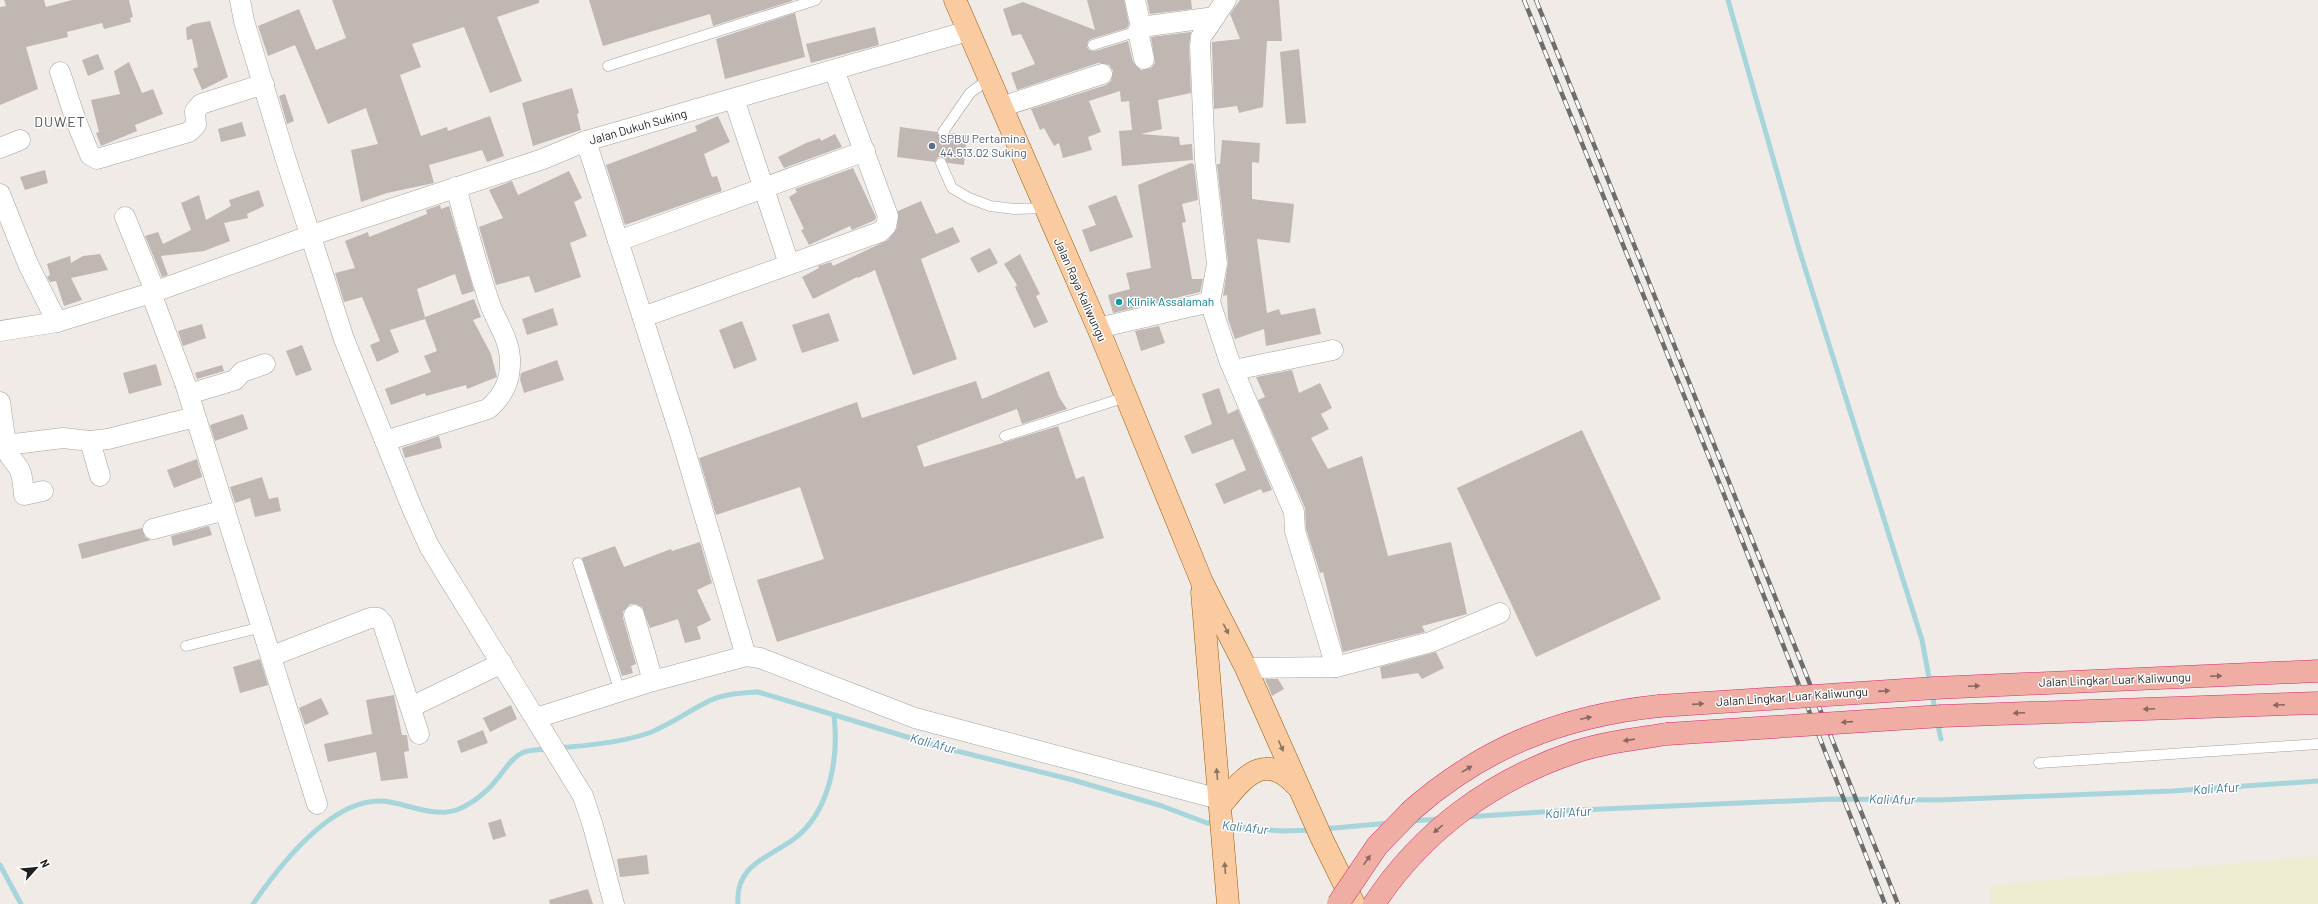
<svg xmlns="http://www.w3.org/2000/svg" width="2318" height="904" font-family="Barlow,sans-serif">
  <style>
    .farmland { fill: #eeedd2 }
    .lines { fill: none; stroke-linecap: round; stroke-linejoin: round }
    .stream { stroke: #a7d5dc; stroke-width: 5 }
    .building { fill: #c0b7b2 }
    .service-casing { stroke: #a3a3a3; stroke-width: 11 }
    .minor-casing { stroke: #a3a3a3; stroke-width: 21 }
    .primary-casing { stroke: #975803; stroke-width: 23 }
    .trunk-casing { stroke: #d72975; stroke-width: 23 }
    .service { stroke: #fff; stroke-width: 10 }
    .minor { stroke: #fff; stroke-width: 20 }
    .primary { stroke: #facba1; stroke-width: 22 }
    .trunk { stroke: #f0ada4; stroke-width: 22 }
    .rail-casing { stroke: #6d6d6d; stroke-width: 4.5 }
    .rail { stroke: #fff; stroke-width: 3; stroke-dasharray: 9; stroke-linecap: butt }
    .trunk-bridge-casing { stroke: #d72975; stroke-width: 23; stroke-linecap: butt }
    .trunk-bridge { stroke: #f0ada4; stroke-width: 22 }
    .oneway { fill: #8c7560 }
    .oneway2 { fill: #886662 }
    .service-dot { fill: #5c6f8a; stroke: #fff; stroke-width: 1.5 }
    .culture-dot { fill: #0f9aa8; stroke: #fff; stroke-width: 1.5 }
    .labels { text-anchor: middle; stroke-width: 3; stroke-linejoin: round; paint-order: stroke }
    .street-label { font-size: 12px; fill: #1f1f1f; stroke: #fff }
    .service-label { font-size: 12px; fill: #4e5e75; stroke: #fff; text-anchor: start }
    .culture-label { font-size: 12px; fill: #0d838f; stroke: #fff; text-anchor: start }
    .water-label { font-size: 13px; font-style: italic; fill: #477a9d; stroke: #fff }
    .quarter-label { font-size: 14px; letter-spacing: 1px; fill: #525252; stroke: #fff }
  </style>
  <rect width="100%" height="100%" fill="#f0ebe6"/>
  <path class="farmland" d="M2318,856V904H1991L1990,885Z"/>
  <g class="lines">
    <g class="stream">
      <path d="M1728,0L1799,249L1922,640L1930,683"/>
      <path d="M1932,693L1935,711"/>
      <path d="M1937,721L1941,739"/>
      <path d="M559,748C589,745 619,743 649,733C669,725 686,713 705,703C721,694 740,693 758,692L937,746L1073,780L1162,806L1207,823L1217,824"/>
      <path d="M1466,817L1557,811L1834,799L1938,800L2172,791L2318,781"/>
      <path d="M1410,821L1440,819"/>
      <path d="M1227,826L1282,831L1313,830"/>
      <path d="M1323,829L1390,823"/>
      <path d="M0,865L21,904"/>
      <path d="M253,904C280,865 336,792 390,802C412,806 437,818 459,809C473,803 488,791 497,779C505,770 510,759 522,753C530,749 540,750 549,749"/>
      <path d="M738,904C735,865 768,858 794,839C830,812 839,757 834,716"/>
    </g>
  </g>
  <g class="building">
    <path d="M4,0H44L46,7L72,0H129L133,17L130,18L131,22L104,29L102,23L67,32L68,37L26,47L38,89L0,105V7L6,6Z"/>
    <path d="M332,0H539V3L497,17L522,81L490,93L464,27L412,44L421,67L400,75L421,136L447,127L448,131L490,116L504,156L487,162L482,150L429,165L434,183L387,193L361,202L351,150L378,144L366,108L328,124L295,45L268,56L258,26L299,9L316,50L346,38Z"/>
    <path d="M589,0H792V1L713,26L710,14L603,46Z"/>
    <path d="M1087,0H1124L1129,24L1127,28L1091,39L1088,41L1087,47L1089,50L1095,51L1128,41L1133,62L1141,70L1151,68L1155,63L1151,37L1191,32L1189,46L1191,93L1158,100L1162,129L1141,134L1179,137L1180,145L1192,144L1193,160L1122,166L1119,131L1132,130L1129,101L1121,102L1120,91L1089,101L1101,132L1088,137L1092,150L1063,158L1059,143L1054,146L1044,128L1040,130L1031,109L1106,85L1111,81L1113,71L1109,65L1098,63L1017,90L1011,73L1035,64L1021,34L1012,36L1003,9L1023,2L1095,30Z"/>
    <path d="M1147,0H1191L1192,9L1150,14Z"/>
    <path d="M1240,0H1279L1282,41H1267L1263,107L1239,113L1237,106L1214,109L1212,46V42L1240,39L1230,14Z"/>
    <path d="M795,13L805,57L725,79L716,39Z"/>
    <path d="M210,21L228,77L202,90L193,69L198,67L192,39L187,40L186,28L193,24Z"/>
    <path d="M875,27L879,45L811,63L806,44Z"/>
    <path d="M1299,49L1306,123L1286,124L1280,52Z"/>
    <path d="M98,54L104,69L88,76L82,60Z"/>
    <path d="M129,62L142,93L153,89L163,114L135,125L137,131L101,146L96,133L99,132L91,100L120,94L114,71Z"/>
    <path d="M572,88L579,113L577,114L581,130L533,146L522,103Z"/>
    <path d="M285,94L294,121L287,124L279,96Z"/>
    <path d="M718,116L730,142L704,154L712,177L717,176L722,191L625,225L606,165L697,131L695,126Z"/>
    <path d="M242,122L246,136L221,142L218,129Z"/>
    <path d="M900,127L937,132L942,138L950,133L967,135L964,165L948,163L942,157H938L935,162L897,157Z"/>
    <path d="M835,134L842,147L784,168L778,157L806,143L820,138L821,141Z"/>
    <path d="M1222,140L1260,143L1259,163L1252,162V199L1294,204L1290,243L1257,239L1267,313L1279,309L1281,315L1315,308L1321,334L1266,346L1264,329L1235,339L1228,319L1227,295L1223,296L1228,263L1217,164H1220Z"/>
    <path d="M1191,163L1194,164L1198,200L1182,204L1186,222L1182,223L1192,279H1203L1200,292L1113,313L1108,295L1130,289L1126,273L1151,268L1138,185Z"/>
    <path d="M853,168L876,217L875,220L852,230L850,226L809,245L801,230L804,229L789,197L797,192L795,189Z"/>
    <path d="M45,170L48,183L25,190L20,177Z"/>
    <path d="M569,171L582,198L574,202L587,236L570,243L581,277L535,293L529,276L496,285L479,227L503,218L489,190L512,181L518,195Z"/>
    <path d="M259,190L264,206L247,214L248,218L224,223L230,241L204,251L161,256L168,275L162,277L145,236L158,232L163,244L191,230L181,203L199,195L206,220L231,206L229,200Z"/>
    <path d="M1116,195L1133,237L1090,252L1082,230L1096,225L1088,206Z"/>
    <path d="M921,201L936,234L953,227L960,242L921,259L957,359L913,375L875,270L858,278L857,277L813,299L802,277L819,268L818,266L831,262L833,266L888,240L897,228L898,211Z"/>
    <path d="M440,205L441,209L449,206L474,291L462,295L455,274L417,289L425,317L474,299L481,317L473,320L491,354L497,377L467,389L466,385L426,396L425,393L391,405L385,389L431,372L424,356L437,351L425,319L390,330L399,352L377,362L370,345L380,341L362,297L344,302L335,273L355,268L345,241L368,232L369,237L427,214L426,210Z"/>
    <path d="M990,248L998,263L978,273L970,258Z"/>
    <path d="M100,254L108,270L71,278L82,300L64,306L56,281L50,282L47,277L50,275L47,264L70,256L71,263L83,256Z"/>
    <path d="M1020,254L1040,294L1036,296L1048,322L1034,328L1015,287L1017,285L1004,264Z"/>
    <path d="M553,308L558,325L527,335L522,319Z"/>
    <path d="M829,313L839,341L802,353L792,325Z"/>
    <path d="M742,321L757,360L734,369L719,330Z"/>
    <path d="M202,324L206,338L183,346L178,331Z"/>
    <path d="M1159,326L1165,343L1141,351L1135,331Z"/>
    <path d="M302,345L312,370L296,376L286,351Z"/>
    <path d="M557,360L564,380L524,393L520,379L521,373Z"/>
    <path d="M156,364L162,385L129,394L123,373Z"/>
    <path d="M222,365L224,371L197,379L195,373Z"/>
    <path d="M1292,370L1299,393L1320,383L1332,408L1321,414L1329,429L1311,438L1328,469L1362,456L1388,556L1451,542L1467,614L1422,626L1425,632L1343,652L1323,572L1320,573L1306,529L1305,508L1258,400L1265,397L1256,377Z"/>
    <path d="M1049,371L1059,397L1067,409L1022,424L1017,409L917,446L924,467L1058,426L1076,479L1084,476L1104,538L777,642L757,580L824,559L800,487L716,515L699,458L857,402L862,418L976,381L982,399Z"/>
    <path d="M1219,388L1228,414L1238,409L1272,490L1263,493L1261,489L1224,504L1215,484L1246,470L1233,439L1192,454L1184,436L1212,424L1202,394Z"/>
    <path d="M243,414L248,429L215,441L210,425Z"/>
    <path d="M1582,430L1661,599L1536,657L1457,488Z"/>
    <path d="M439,436L442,448L405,458L402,448Z"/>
    <path d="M197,459L202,477L174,488L167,470Z"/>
    <path d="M262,477L269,499L278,497L281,511L255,517L250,498L235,503L230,487Z"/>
    <path d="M209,526L212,535L173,546L171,536Z"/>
    <path d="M142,528L145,537L151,540L82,559L78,544Z"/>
    <path d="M700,542L712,583L697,590L711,620L697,627L701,639L685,643L678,619L650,628L642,607L636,604H630L623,612V618L636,664L631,666L633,673L622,676L582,558L615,546L624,567L671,549L672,551Z"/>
    <path d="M1436,652L1444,668L1422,679L1418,673L1382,679L1380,667Z"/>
    <path d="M260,659L268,685L240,693L233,667Z"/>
    <path d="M1265,679H1278L1284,689L1272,696Z"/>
    <path d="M394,695L402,735H407L409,751L404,752L408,778L381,781L376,752L328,762L324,744L372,734L366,700Z"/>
    <path d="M321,698L329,714L305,725L299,708Z"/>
    <path d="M511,705L517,719L490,732L483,718Z"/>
    <path d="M483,730L488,743L461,753L457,741Z"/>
    <path d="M501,819L506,836L493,840L488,823Z"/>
    <path d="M647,855L649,874L620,877L617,859Z"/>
    <path d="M588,889L593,904H550L549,900Z"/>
  </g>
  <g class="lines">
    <defs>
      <g id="service">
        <path d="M1093,45L1138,31"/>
        <path d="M608,66L816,0"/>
        <path d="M943,132L970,93L989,79"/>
        <path d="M941,163L952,188L969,198L990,206L1014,209L1044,208"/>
        <path d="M1005,436L1126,397"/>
        <path d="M578,563L620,692"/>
        <path d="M186,646L262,627"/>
        <path d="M2039,763L2318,744"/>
      </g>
      <g id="minor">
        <path d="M240,0L244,21L285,157L344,339L412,508L429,546L443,569L583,796L593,826L614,904"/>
        <path d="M1135,0L1141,27L1138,31L1144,59"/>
        <path d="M1226,0L1201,37L1200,46L1205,159L1217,264L1210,302L1229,360L1294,512L1295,531L1336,667L1246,668"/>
        <path d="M1141,27L1215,17"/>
        <path d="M60,72L76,121L90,155L97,159L189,132L196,125L195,111L201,104L264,84"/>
        <path d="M734,99L789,264"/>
        <path d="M1001,107L1102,74"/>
        <path d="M586,141L681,437L746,656"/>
        <path d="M0,148L20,140"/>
        <path d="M0,194L28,264L57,322"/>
        <path d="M125,217L155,291"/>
        <path d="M618,241L865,151"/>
        <path d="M151,293L185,383L317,804"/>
        <path d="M643,317L880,232L886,226L888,216L834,70"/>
        <path d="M1098,328L1210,302"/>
        <path d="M0,331L57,322L151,293L312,235L543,159L586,141L968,31"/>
        <path d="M1234,370L1333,350"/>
        <path d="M189,394L235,380L242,372L265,364"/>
        <path d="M0,402L6,445L63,438L90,441L108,439L195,417"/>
        <path d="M90,441L100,476"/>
        <path d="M385,441L488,409C504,395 511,380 510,358C509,340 498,324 491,307C477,268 467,227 456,187"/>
        <path d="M6,445C9,458 11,457 18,467C23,474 23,487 24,495L43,491"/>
        <path d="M153,529L225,510"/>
        <path d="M634,615L653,681"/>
        <path d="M272,656L370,618H378L383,624L419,734"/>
        <path d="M1336,667L1431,642L1500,613"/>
        <path d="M411,707L502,663"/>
        <path d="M536,718L653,681L746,656L760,658L915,718L1219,799"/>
      </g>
      <g id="primary">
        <path d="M955,0L1098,328L1202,582L1246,668L1322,839L1354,904"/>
        <path d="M1202,592L1228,904"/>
        <path d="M1220,806C1243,779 1263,749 1297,786"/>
      </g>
      <g id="trunk">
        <path d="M1935,688L2318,671"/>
        <path d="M1942,716L2318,703"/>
        <path d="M1412,810C1485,746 1564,716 1659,706"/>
        <path d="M1374,904C1422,831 1492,780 1575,752C1605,742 1636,739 1667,734"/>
      </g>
    </defs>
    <use href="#service" class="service-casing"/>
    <use href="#minor" class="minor-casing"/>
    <use href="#primary" class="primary-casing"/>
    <use href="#trunk" class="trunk-casing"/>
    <use href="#service" class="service"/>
    <use href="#minor" class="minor"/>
    <use href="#primary" class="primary"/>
    <use href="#trunk" class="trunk"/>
    <defs>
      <g id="rail">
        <path d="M1524,0L1721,487L1885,904"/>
        <path d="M1536,0L1898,904"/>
      </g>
    </defs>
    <use href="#rail" class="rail-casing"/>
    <use href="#rail" class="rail"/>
    <defs>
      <g id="trunk-bridge">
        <path d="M1659,706L1935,688"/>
        <path d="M1667,734L1942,716"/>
        <path d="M1338,904L1377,846L1412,810"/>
      </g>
    </defs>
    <use href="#trunk-bridge" class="trunk-bridge-casing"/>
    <use href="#trunk-bridge" class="trunk-bridge"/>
  </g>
  <defs><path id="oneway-solid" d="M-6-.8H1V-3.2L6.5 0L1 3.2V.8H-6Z"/></defs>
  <g class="oneway">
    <use href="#oneway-solid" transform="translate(1226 629) rotate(63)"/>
    <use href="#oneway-solid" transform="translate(1281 746) rotate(66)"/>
    <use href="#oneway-solid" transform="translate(1217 774) rotate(-95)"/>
    <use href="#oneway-solid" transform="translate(1225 868) rotate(-95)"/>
  </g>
  <g class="oneway2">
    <use href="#oneway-solid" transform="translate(2216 676) rotate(-2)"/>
    <use href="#oneway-solid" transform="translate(1974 686) rotate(-2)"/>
    <use href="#oneway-solid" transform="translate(1884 691) rotate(-4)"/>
    <use href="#oneway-solid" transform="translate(1698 704) rotate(-4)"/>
    <use href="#oneway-solid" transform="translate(2279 705) rotate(178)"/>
    <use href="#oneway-solid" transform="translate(2149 709) rotate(178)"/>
    <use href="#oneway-solid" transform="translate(2019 713) rotate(178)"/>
    <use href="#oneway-solid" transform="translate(1586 718) rotate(-12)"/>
    <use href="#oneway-solid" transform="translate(1847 722) rotate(176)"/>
    <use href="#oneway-solid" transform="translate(1629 740) rotate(172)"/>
    <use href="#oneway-solid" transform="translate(1467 769) rotate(-32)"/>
    <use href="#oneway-solid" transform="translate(1438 829) rotate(140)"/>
    <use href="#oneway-solid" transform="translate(1367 860) rotate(-54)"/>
  </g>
  <circle class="service-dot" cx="932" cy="146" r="4"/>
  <circle class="culture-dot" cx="1119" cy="302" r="4"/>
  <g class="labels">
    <g class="street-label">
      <text transform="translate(638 127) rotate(-16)" y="4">Jalan Dukuh Suking</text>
      <text transform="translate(1080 290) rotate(66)" y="4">Jalan Raya Kaliwungu</text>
      <text transform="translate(2115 680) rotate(-2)" y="4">Jalan Lingkar Luar Kaliwungu</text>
      <text transform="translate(1792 697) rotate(-4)" y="4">Jalan Lingkar Luar Kaliwungu</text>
    </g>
    <g class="service-label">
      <text x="940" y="143">SPBU Pertamina<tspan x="940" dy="14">44.513.02 Suking</tspan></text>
    </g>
    <g class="culture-label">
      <text x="1127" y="306">Klinik Assalamah</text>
    </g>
    <g class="water-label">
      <text transform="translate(933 743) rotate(15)" y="5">Kali Afur</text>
      <text transform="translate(2216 788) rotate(-4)" y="5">Kali Afur</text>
      <text transform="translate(1892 799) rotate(1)" y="5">Kali Afur</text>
      <text transform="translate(1568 812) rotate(-4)" y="5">Kali Afur</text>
      <text transform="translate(1245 827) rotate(6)" y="5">Kali Afur</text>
    </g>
    <g class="quarter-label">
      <text x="60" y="127">DUWET</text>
    </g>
  </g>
  <g transform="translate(36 868) rotate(63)" stroke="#ffffff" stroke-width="3" paint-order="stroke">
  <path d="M0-3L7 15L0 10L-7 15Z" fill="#1f1f1f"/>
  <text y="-6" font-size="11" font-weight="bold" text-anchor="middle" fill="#1f1f1f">N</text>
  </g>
</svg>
